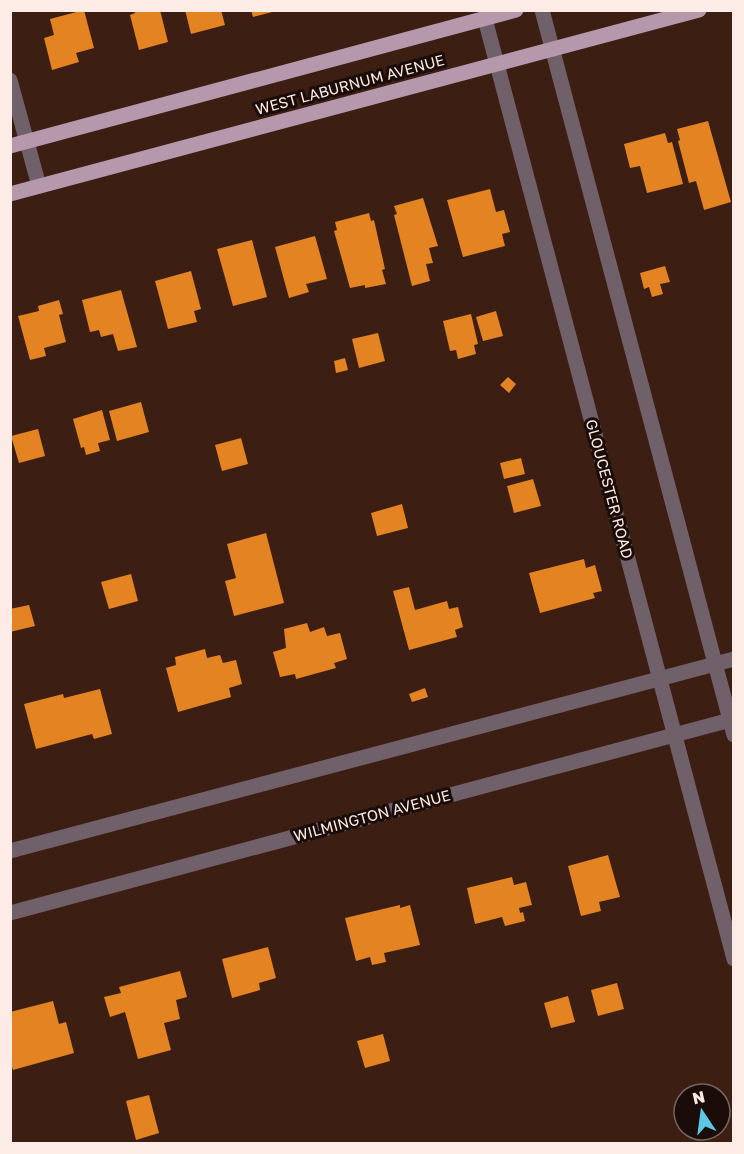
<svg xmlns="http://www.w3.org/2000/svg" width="744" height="1154" font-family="'Golos Text',sans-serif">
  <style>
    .building { fill: #e38322 }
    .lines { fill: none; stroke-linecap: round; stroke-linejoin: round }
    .minor { stroke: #6f606a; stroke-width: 15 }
    .major { stroke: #b698ac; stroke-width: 15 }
    .labels { text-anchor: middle; stroke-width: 6; stroke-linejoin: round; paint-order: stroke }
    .street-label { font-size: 15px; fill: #fdebe5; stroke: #1a0c08 }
  </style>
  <rect width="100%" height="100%" fill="#3d1e13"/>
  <g class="building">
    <path d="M84,10L94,48L76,53L79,62L52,70L44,38L54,35L50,19Z"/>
    <path d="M134,10H160L168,42L139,50L130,15L135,13Z"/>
    <path d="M185,10H221L225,25L191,34Z"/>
    <path d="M251,10H276V11L253,17Z"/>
    <path d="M708,121L731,202L704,210L696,181L689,183L678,141L680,140L677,129Z"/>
    <path d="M665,133L668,143L672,142L683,184L647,193L640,166L630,168L624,144Z"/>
    <path d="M490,189L496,212L504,210L510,232L502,234L505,246L463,257L447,200Z"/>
    <path d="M423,198L438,246L429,248L433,263L426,264L430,281L412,286L394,215L397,214L394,206Z"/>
    <path d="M369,213L371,221L374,220L385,269L382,270L386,284L365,288V285L350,288L334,231L337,230L335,222Z"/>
    <path d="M315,236L327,279L306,284L309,292L289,298L275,247Z"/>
    <path d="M252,240L267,297L233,306L217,249Z"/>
    <path d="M665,266L670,282L660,284L663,294L652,297L649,287L644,289L640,273Z"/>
    <path d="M191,271L201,309L194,311L197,322L168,329L155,281Z"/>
    <path d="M121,290L137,347L118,351L113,334L101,337L99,330L90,332L82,300Z"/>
    <path d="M59,300L63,314L59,315L66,342L44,348L46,356L30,360L18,316L39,311L38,306Z"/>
    <path d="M496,311L503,336L483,341L476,317Z"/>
    <path d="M471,314L478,344L474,345L476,354L458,359L456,350L450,351L443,321Z"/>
    <path d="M378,333L385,361L359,368L352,339Z"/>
    <path d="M345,358L348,370L336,373L334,361Z"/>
    <path d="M508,377L516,384L509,393L500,385Z"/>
    <path d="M141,402L149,432L117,441L109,411Z"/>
    <path d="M102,410L110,440L98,443L100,451L86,455L84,447L81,448L73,419Z"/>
    <path d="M38,429L45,456L19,463L11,436Z"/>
    <path d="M241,438L248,464L222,471L215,445Z"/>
    <path d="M521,458L525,474L504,479L500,463Z"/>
    <path d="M533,479L541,506L514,513L507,486Z"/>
    <path d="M402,504L408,528L377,536L371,513Z"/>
    <path d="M266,533L284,603L234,616L225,581L236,578L227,544Z"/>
    <path d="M584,559L586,568L595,565L602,591L593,593L595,598L540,613L529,573Z"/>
    <path d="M131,574L138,601L109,609L101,582Z"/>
    <path d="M409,587L415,610L447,601L449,609L458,607L463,627L455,630L457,637L409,650L393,591Z"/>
    <path d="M29,605L35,626L10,632V609Z"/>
    <path d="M307,623L310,632L324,627L327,636L340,633L347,659L334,663L336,668L296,679L295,674L280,677L273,652L286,648L284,629Z"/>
    <path d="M205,649L207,658L220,655L223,663L236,660L242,684L229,688L231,697L178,712L166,668L176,665L175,657Z"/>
    <path d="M425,688L428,697L412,702L409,694Z"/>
    <path d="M100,689L112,734L94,739L92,734L36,749L24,704L63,694L64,698Z"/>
    <path d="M608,855L620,897L599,902L601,911L581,916L568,866Z"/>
    <path d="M512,877L514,885L526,882L532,905L519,908L520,913L523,912L525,921L505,926L502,917L475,924L467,888Z"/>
    <path d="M400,905V908L410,905L420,945L384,953L386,962L372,965L370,957L356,961L345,918Z"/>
    <path d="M268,947L276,978L259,983L260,990L232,998L222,959Z"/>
    <path d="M180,971L187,997L176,1000L180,1019L164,1023L171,1050L138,1059L125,1012L110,1017L104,997L121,993L119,987Z"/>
    <path d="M617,983L624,1009L598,1016L591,990Z"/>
    <path d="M568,996L575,1022L551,1028L544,1003Z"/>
    <path d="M53,1001L59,1024L66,1022L74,1053L13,1070L10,1061V1012Z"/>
    <path d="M383,1034L390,1061L365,1068L357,1041Z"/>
    <path d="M149,1095L159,1133L136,1140L126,1101Z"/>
  </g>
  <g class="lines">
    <g class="minor">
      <path d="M542,10L734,735"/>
      <path d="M485,19L734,959"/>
      <path d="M10,80L39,186"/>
      <path d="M10,851L734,659"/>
      <path d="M10,913L734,719"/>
    </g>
    <g class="major">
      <path d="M10,146L516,10"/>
      <path d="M10,194L699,10"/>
    </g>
  </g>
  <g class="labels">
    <g class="street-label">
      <text transform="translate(350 85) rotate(-15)" y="5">WEST LABURNUM AVENUE</text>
      <text transform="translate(609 489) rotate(75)" y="5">GLOUCESTER ROAD</text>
      <text transform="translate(372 816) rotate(-15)" y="5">WILMINGTON AVENUE</text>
    </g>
  </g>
  <rect width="744" height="1154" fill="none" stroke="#fdebe5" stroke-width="24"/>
  <g transform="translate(702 1112) rotate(347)"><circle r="28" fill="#1a0c08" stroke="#756560" stroke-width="1.5"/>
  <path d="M0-4.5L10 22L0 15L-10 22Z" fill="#5bc8e6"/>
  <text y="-9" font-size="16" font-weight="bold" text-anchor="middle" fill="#fdebe5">N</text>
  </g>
</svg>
